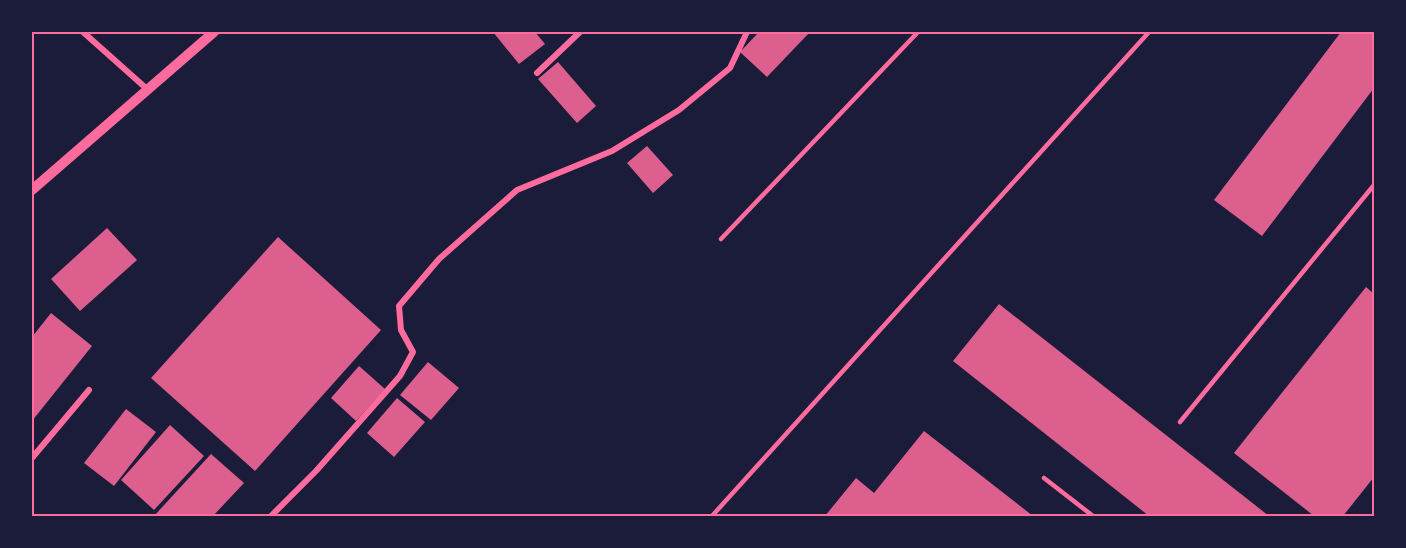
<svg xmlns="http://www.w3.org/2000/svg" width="1406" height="548" font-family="'Source Sans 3',sans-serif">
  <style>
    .building { fill: #dd5f8e }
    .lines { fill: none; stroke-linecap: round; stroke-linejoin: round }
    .service { stroke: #ff6b9d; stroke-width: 4.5 }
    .minor { stroke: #ff6b9d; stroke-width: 6 }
    .tertiary { stroke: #ff6b9d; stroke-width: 10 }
    .neatline { fill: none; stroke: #ff6b9d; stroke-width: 2 }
  </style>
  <rect width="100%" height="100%" fill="#1b1b3a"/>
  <g class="building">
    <path d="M493,32H535L545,44L519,64Z"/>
    <path d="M759,32H810L767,77L740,52Z"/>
    <path d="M1341,32H1374V88L1262,236L1214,200Z"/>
    <path d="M558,62L596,106L577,123L538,79Z"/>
    <path d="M647,146L673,175L653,193L627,163Z"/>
    <path d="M107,228L137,260L80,311L51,279Z"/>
    <path d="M278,237L381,330L255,471L151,378Z"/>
    <path d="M1366,287L1374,294V477L1343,516H1314L1234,453Z"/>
    <path d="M999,304L1269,516H1149L953,361Z"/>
    <path d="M51,313L92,346L32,421V337Z"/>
    <path d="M428,362L459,388L431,420L400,395Z"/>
    <path d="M359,366L385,389L356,421L331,398Z"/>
    <path d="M397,398L425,422L394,457L367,433Z"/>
    <path d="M126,409L156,432L114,486L84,463Z"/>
    <path d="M170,425L204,456L154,510L121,480Z"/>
    <path d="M924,431L1033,516H825L856,478L874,493Z"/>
    <path d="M211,454L244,483L213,516H154Z"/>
  </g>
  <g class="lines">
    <g class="service">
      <path d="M721,239L918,32"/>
      <path d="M1180,422L1374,185"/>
      <path d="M1044,478L1093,516"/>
      <path d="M712,516L1149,32"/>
    </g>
    <g class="minor">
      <path d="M83,32L147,89"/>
      <path d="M537,73L580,32"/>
      <path d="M32,458L89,390"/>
      <path d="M271,516L316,471L400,376L413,352L401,330L399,306L439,259L517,190L612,151L679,110L730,68L747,32"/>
    </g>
    <path class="tertiary" d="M32,190L214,32"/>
  </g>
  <rect width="1406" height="548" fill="none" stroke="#1b1b3a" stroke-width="66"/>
  <rect x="33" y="33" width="1340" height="482" class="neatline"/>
</svg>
